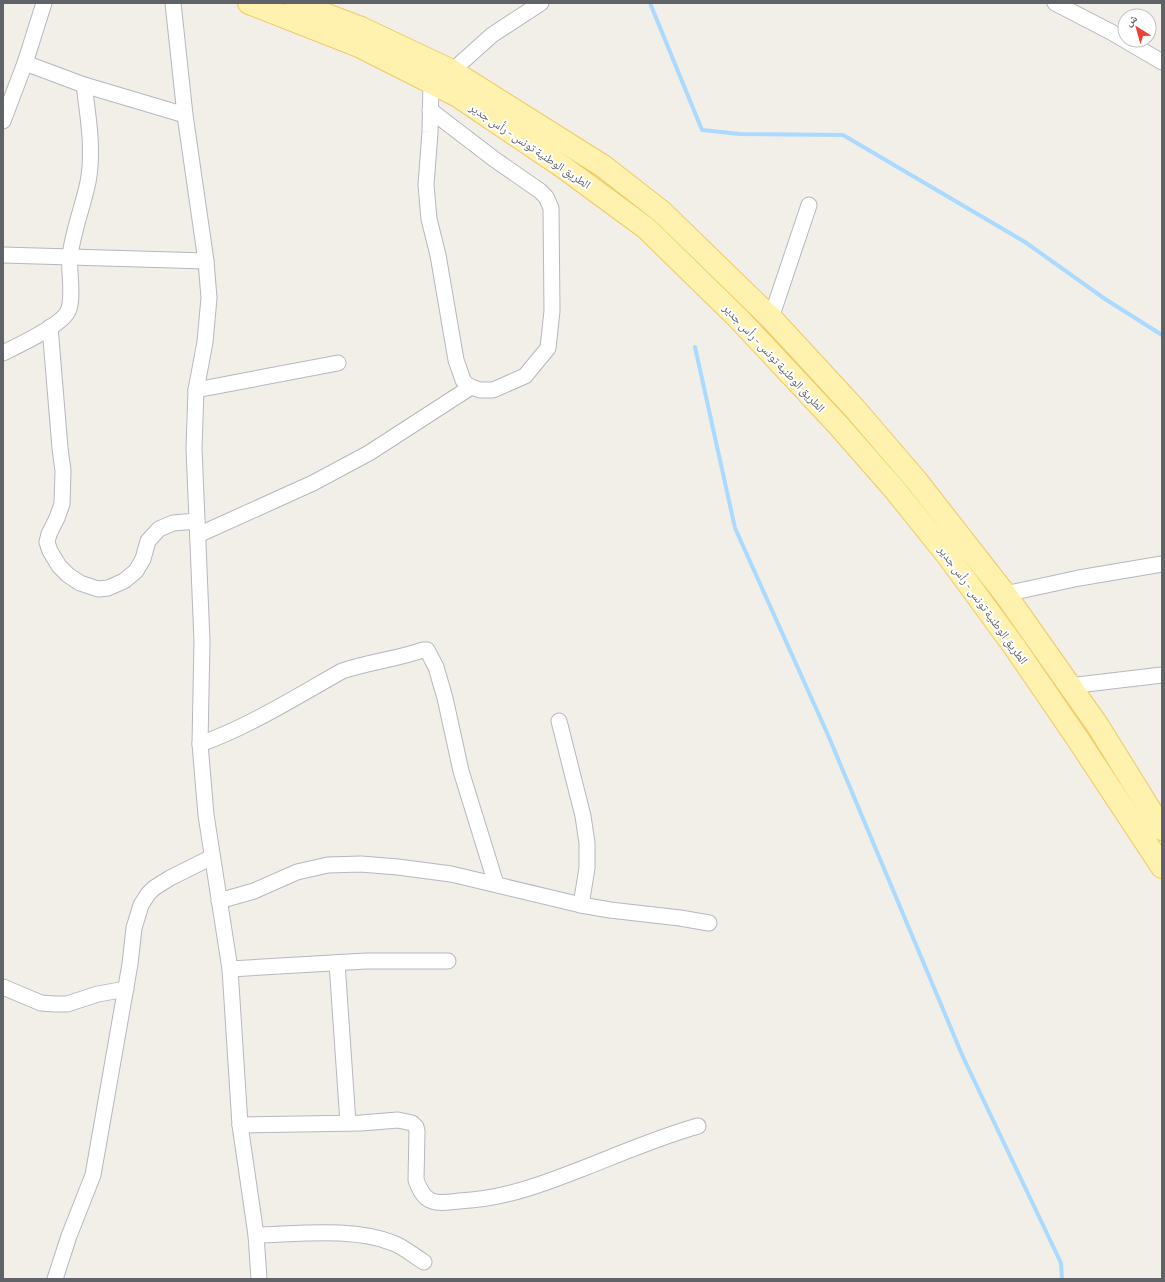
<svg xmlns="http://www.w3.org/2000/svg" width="1165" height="1282" font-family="'Sofia Sans Condensed','Noto Naskh Arabic',sans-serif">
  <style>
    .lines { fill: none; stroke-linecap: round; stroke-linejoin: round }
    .stream { stroke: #aadaff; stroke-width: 4 }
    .minor-casing { stroke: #b5b8bc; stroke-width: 17 }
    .primary-casing { stroke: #f2c960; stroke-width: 24 }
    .minor { stroke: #fff; stroke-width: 15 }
    .primary { stroke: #fff2af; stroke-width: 22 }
    .labels { text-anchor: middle; stroke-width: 4; stroke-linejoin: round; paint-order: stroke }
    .street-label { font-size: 12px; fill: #5f6368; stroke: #fff }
  </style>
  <rect width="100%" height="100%" fill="#f1efe8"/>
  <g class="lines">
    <g class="stream">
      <path d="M650,3L702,130L740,134L843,135L1025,242L1105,299L1162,335"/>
      <path d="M695,347L735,528L828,735L963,1057L1061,1263L1062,1279"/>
    </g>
    <defs>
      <g id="minor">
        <path d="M173,3L185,115L206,261L209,298L205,342L196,390L194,448L202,641L200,744L206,815L230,969L240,1125L256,1235L259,1279"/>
        <path d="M1055,3L1111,32L1162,62"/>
        <path d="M25,63L84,85L185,115"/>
        <path d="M452,71L492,35L541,3"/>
        <path d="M430,110L494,159L540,191L546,197L551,208L552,311L548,348L525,376L493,390H480L471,387L466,384L463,380L456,360L438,255L429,219L426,185L430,132L431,82"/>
        <path d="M3,121L25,63L44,3"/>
        <path d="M3,255L206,261"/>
        <path d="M771,318L809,205"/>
        <path d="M50,327L60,448L63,471L62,504L57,518L49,534L47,542L50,551L59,566L68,575L80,583L98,589L108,588L124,581L136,571L143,559L148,541L159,529L173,523L197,521"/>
        <path d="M3,353C19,345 58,327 67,313C75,301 68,270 70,256C73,231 83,206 88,182C94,150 88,116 84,85"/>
        <path d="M196,390L338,363"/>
        <path d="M198,535L313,483L369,453L471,387"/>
        <path d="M1005,594L1079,578L1162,564"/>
        <path d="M1069,686L1162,675"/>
        <path d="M559,721L583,816L587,843V868L581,905"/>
        <path d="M200,744C250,726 296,697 342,671C369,662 397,659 423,650H427L436,667L445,698L461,771L496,884"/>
        <path d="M219,901L254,891L297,872L328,865L361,864L398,867L451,874L581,905L610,910L680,918L709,923"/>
        <path d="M337,963L348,1123"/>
        <path d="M230,969L366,961H448"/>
        <path d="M3,987L41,1003L55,1004H67L98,994L126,989"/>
        <path d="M240,1125L361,1123L398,1120L412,1123L416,1127L417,1131L416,1180C419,1188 423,1198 432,1201C440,1204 451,1202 459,1201C504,1199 543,1184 584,1168C622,1153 659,1137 698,1126"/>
        <path d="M256,1235C298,1234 354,1227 393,1243C404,1247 414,1256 424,1262"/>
        <path d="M55,1279L69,1236L93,1175L130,964L134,928L141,905L148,894L154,888L170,878L212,857"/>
      </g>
      <g id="primary">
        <path d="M249,3L359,46L458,96L563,167L646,228L738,318L839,426L895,490L948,556L1016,649L1077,738L1162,867"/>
        <path d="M295,3L361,28L452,71L603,166L662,212L771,318L855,409L916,480L1005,594L1034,635L1098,726L1162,829"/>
      </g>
    </defs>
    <use href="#minor" class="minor-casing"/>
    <use href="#primary" class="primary-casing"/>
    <use href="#minor" class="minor"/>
    <use href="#primary" class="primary"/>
  </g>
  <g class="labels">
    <g class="street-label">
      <text transform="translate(530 146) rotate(34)" y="4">الطريق الوطنية تونس - رأس جدير</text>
      <text transform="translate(774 358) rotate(47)" y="4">الطريق الوطنية تونس - رأس جدير</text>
      <text transform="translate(983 605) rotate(54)" y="4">الطريق الوطنية تونس - رأس جدير</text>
    </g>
  </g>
  <rect width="1165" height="1282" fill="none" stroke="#5f6368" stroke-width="8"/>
  <g transform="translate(1137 28) rotate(323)"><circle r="19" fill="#ffffff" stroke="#bfc1c3"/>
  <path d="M0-3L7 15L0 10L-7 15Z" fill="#ea4335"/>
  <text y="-6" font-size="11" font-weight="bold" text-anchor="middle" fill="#5f6368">ش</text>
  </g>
</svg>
